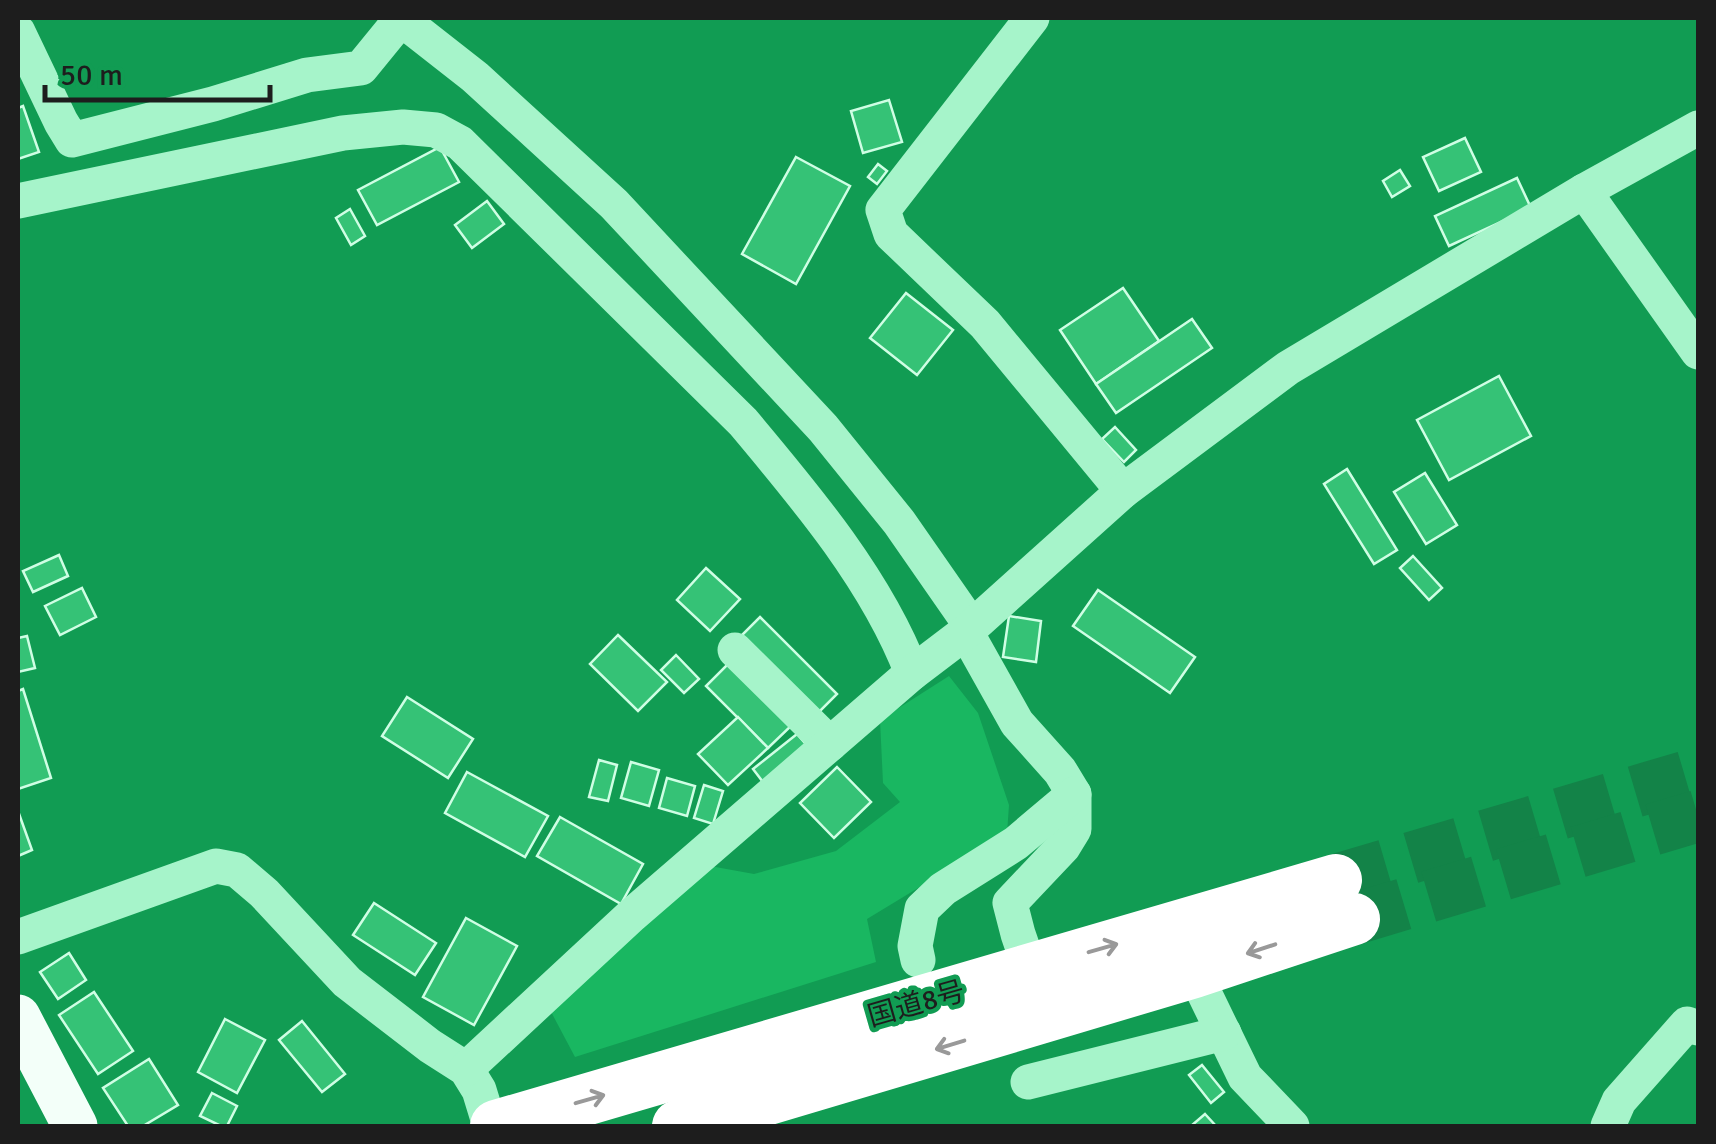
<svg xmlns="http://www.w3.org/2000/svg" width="1716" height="1144" font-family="Signika,'Noto Sans JP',sans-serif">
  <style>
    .green { fill: #19b761 }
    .building { fill: #35c276; stroke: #cffee4; stroke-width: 2.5 }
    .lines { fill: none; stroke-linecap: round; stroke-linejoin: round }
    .highway-tunnel { stroke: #138348; stroke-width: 52; stroke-dasharray: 52 26; stroke-linecap: butt }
    .minor { stroke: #a6f4ca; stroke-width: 35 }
    .major { stroke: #f3fff9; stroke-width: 45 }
    .highway { stroke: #fff; stroke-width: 52 }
    .oneway { stroke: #999 }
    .labels { text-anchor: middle; stroke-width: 9; stroke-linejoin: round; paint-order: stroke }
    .street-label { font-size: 28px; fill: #1d1d1d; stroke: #119c53 }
  </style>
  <rect width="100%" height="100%" fill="#119c53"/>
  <path class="green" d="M949,676L978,713L1009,805L1007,834L867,919L876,962L575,1057L549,1008L710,866L754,874L836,851L900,802L883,783L880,720Z"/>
  <g class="building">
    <path d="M889,100L902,142L863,153L851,111Z"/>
    <path d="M23,106L39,152L18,159V108Z"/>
    <path d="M1465,138L1481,172L1439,191L1423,157Z"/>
    <path d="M440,147L459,182L377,225L358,190Z"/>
    <path d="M796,157L850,186L796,284L742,254Z"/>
    <path d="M878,164L887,171L877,184L868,177Z"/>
    <path d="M1400,170L1410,186L1392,197L1383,181Z"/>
    <path d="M1517,178L1531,208L1449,246L1435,216Z"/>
    <path d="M487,201L504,224L472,248L455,225Z"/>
    <path d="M350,209L365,236L351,245L336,218Z"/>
    <path d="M1123,288L1159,341L1096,384L1060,330Z"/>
    <path d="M906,293L953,330L917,375L870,338Z"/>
    <path d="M1192,319L1212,348L1116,413L1096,384Z"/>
    <path d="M1499,376L1531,436L1449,480L1417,420Z"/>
    <path d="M1115,427L1136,450L1124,462L1102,439Z"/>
    <path d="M1347,469L1397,550L1374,564L1324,484Z"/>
    <path d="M1425,473L1457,525L1426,544L1394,492Z"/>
    <path d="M59,555L68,576L33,592L23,571Z"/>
    <path d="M1413,556L1442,588L1429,600L1400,568Z"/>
    <path d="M706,568L740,599L710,631L677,600Z"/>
    <path d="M82,588L96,617L60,635L45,606Z"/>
    <path d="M1098,590L1195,657L1170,693L1073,626Z"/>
    <path d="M1009,616L1041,621L1036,662L1003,657Z"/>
    <path d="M760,617L837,694L815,716L739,638Z"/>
    <path d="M618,635L667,682L638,711L590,664Z"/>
    <path d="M27,636L35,668L18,672V638Z"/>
    <path d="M676,655L699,679L684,693L661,670Z"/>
    <path d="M730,662L792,725L768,748L706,686Z"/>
    <path d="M23,689L51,778L18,789V691Z"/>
    <path d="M407,697L473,739L448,778L382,736Z"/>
    <path d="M738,717L768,748L728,785L698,754Z"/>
    <path d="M797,734L811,750L766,786L753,769Z"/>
    <path d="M599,760L617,765L608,801L589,797Z"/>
    <path d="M631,762L659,770L649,806L621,798Z"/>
    <path d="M837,767L871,802L834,838L800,803Z"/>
    <path d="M467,772L548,816L525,857L445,813Z"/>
    <path d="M667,778L695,786L687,816L659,808Z"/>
    <path d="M704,785L723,791L713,824L694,818Z"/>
    <path d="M18,811L32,850L18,856Z"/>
    <path d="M560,817L643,864L621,904L537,856Z"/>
    <path d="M374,903L436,943L415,975L353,935Z"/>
    <path d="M466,918L517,946L474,1025L423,997Z"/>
    <path d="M69,953L86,980L58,999L40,972Z"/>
    <path d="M94,992L133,1051L98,1074L59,1015Z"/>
    <path d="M225,1019L265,1040L237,1093L198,1072Z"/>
    <path d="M302,1021L345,1074L322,1092L279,1040Z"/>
    <path d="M149,1059L178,1105L143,1126H128L103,1088Z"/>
    <path d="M1202,1065L1224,1092L1211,1103L1189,1075Z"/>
    <path d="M212,1093L237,1106L227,1126H221L200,1116Z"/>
    <path d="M1205,1114L1216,1126H1191Z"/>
  </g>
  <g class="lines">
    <g class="highway-tunnel">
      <path d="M1336,880L1698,773"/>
      <path d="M1354,919L1698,816"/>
    </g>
    <g class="minor">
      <path d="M1032,18L883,210L891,234L985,324L1123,491"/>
      <path d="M18,32L61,122L72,140L213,104L307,75L361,68L401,19L475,77L614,204L823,428L899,522L972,627"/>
      <path d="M1584,191L1698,352"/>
      <path d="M18,201L343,133L403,127L436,130L460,143L743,422C806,497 877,581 912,673"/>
      <path d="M966,632L1017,723L1060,771L1074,794V829L1063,847L1010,903L1018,934L1030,969"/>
      <path d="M735,650L830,744"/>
      <path d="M18,937L216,866L237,870L264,893L347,982L430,1046L466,1069L479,1090L490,1126"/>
      <path d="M918,960L915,946L922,909L943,889L1016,843L1074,794"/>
      <path d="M1194,972L1245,1077L1292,1126"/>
      <path d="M466,1069L632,915L912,673L966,632L1123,491L1288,368L1584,191L1698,128"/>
      <path d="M1028,1082L1224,1033"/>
      <path d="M1608,1126L1619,1101L1687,1024L1698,1028"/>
    </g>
    <path class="major" d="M18,1017L75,1126"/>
    <g class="highway">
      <path d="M496,1126L1336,880"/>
      <path d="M678,1126L1194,972L1354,919"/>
    </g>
  </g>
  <defs><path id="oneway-shaft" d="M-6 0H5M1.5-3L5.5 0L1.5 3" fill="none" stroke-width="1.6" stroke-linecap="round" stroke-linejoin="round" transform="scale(2.5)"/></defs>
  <g class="oneway">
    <use href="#oneway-shaft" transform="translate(1103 948) rotate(-16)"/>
    <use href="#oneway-shaft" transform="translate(1261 949) rotate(162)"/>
    <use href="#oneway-shaft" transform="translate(950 1045) rotate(163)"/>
    <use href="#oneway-shaft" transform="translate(590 1099) rotate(-16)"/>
  </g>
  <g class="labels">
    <g class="street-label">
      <text transform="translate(916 1003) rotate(-16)" y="10">国道8号</text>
    </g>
  </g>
  <rect width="1716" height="1144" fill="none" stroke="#1d1d1d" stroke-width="40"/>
  <path d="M45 85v15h225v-15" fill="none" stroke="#1d1d1d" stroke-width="5"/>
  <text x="60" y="85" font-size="30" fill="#1d1d1d" stroke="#119c53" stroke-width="8" paint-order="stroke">50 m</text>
</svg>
